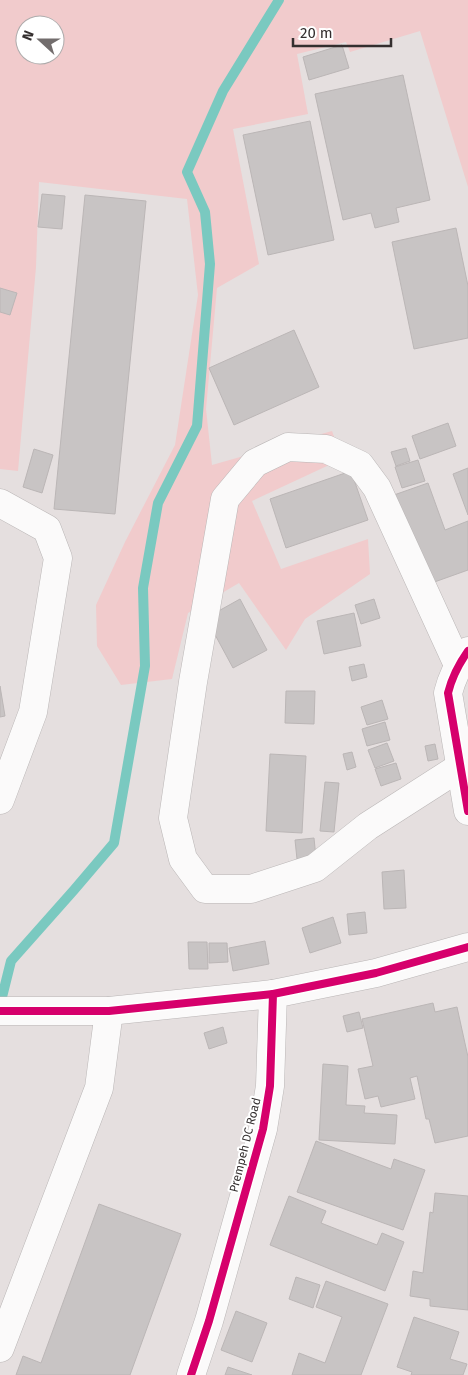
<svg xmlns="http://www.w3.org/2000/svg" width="468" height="1375" font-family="'Fira Sans',sans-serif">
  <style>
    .green { fill: #f1cbcc; fill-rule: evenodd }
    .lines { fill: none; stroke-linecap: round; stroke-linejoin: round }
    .stream { stroke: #7ac9c0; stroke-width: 10 }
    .building { fill: #c8c4c4; stroke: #bbb6b6 }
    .minor-casing { stroke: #bab6b6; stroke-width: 29 }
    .minor { stroke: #fbfafa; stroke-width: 28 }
    .cycleway-casing { stroke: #fff; stroke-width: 11 }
    .cycleway { stroke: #d6006c; stroke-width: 8 }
    .labels { text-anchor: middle; stroke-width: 4; stroke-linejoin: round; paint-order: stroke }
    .street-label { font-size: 12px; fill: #342f2f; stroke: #fff }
  </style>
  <rect width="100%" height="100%" fill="#e5dfdf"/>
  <path class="green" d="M0,0H468V187L420,31L350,52L346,42L297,54L308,114L233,129L259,264L217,288L206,409L212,465L332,431L342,459L252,501L281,569L368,539L370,574L305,619L286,650L239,583L188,613L172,679L121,685L97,646L96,605L125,542L175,445L198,295L187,199L39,182L36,267L18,471L0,469ZM25,25H55V55H25Z"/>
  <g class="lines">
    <path class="stream" d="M0,1005L11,961L74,890L114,843L145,666L143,588L158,503L197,426L210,264L205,212L187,172L223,91L279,0"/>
  </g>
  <g class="building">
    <path d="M342,45L349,68L309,80L303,57Z"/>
    <path d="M403,75L430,200L396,208L399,222L375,228L371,213L343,220L315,94Z"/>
    <path d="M310,121L334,240L268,255L243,135Z"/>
    <path d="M42,194L65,196L62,229L38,227Z"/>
    <path d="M85,195L146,201L115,514L54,509Z"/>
    <path d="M456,228L468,286V338L414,349L392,242Z"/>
    <path d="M0,288L17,293L10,315L0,312Z"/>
    <path d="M294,330L319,387L234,425L209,368Z"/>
    <path d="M448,423L456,446L420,459L412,436Z"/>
    <path d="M406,448L410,461L396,466L391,452Z"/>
    <path d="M34,449L53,455L42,493L23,487Z"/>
    <path d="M418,460L425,481L402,488L395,467Z"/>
    <path d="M468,468V515L453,474Z"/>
    <path d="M351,471L368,520L286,548L270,499Z"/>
    <path d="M428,483L445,530L468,521V570L426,585L394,495Z"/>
    <path d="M240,599L267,650L233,668L206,618Z"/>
    <path d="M374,599L380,618L361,624L355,605Z"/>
    <path d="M354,613L361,646L324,654L317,621Z"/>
    <path d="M364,664L367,677L352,681L349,667Z"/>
    <path d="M0,686L5,716L0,717Z"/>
    <path d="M286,691H315L314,724L285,723Z"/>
    <path d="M382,700L388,719L367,725L361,707Z"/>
    <path d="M385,722L390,740L367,746L362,729Z"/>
    <path d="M387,743L394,761L375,768L368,750Z"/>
    <path d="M435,744L438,759L428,761L425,746Z"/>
    <path d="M352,752L356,767L347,770L343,754Z"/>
    <path d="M270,754L306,756L302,833L266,831Z"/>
    <path d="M396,763L401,779L381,786L375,769Z"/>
    <path d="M325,782L339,783L334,832L320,831Z"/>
    <path d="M314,838L316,858L297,859L295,840Z"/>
    <path d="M404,870L406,908L384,909L382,872Z"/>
    <path d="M365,912L367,933L349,935L347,914Z"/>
    <path d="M333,917L341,943L310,953L302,928Z"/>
    <path d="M265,941L269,964L233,971L229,948Z"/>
    <path d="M188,942H207L208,969H189Z"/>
    <path d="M209,943H227L228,962L209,963Z"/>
    <path d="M433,1003L435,1012L457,1007L468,1057V1136L435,1143L429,1119H426L417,1076L410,1078L415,1099L381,1107L378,1096L365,1099L358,1069L373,1066L362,1019Z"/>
    <path d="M359,1012L363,1028L347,1032L343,1016Z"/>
    <path d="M223,1027L227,1043L209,1049L204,1033Z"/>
    <path d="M323,1064L348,1066L346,1105L365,1106L364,1113L397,1115L395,1144L319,1140Z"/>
    <path d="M316,1141L391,1169L394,1159L425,1170L403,1230L297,1192Z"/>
    <path d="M435,1193L468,1196V1310L430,1306V1299L410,1296L413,1271L423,1273L430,1212L433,1213Z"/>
    <path d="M289,1196L326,1211L321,1223L377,1245L382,1233L404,1242L385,1291L270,1245Z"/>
    <path d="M99,1204L181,1234L130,1375H16L23,1356L41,1363Z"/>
    <path d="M296,1277L320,1285L313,1308L289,1299Z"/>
    <path d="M326,1281L388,1304L361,1375H292L299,1353L325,1363L342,1317L316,1307Z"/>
    <path d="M236,1311L267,1323L252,1362L221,1350Z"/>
    <path d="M414,1317L459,1332L450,1359L467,1364L463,1375H411L412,1372L397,1367Z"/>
    <path d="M228,1367L252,1375H225Z"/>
  </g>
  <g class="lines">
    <defs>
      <g id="minor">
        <path d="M0,503L47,529L58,558L33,712L0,800"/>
        <path d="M468,651C458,665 452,677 448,693L468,811"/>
        <path d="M458,665L377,488L360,465L326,449L288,447L255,463L225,499L193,682L173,818L183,859L205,889H251L315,868L368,826L460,767"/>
        <path d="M0,1011H109L273,994"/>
        <path d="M0,1348L99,1088L109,1011"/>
        <path d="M191,1375L209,1321L263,1129L270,1086L273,994L376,973L468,947"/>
      </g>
    </defs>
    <use href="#minor" class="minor-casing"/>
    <use href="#minor" class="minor"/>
    <defs>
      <g id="cycleway">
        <path d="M468,651C458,665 452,677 448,693L468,811"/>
        <path d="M0,1011H109L273,994"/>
        <path d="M191,1375L209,1321L263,1129L270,1086L273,994L376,973L468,947"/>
      </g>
    </defs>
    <use href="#cycleway" class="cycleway-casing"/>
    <use href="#cycleway" class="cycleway"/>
  </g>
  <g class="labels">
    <g class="street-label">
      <text transform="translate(245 1145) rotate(-76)" y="4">Prempeh DC Road</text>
    </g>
  </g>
  <g transform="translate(40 40) rotate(291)"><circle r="24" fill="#ffffff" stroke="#aeacac"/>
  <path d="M0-4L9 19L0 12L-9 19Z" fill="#726d6d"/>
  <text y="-8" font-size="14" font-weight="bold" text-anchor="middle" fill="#342f2f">N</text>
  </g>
  <path d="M293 38v8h98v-8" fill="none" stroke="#342f2f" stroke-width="2.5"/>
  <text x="300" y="38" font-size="15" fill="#342f2f" stroke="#ffffff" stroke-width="4" paint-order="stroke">20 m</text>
</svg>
